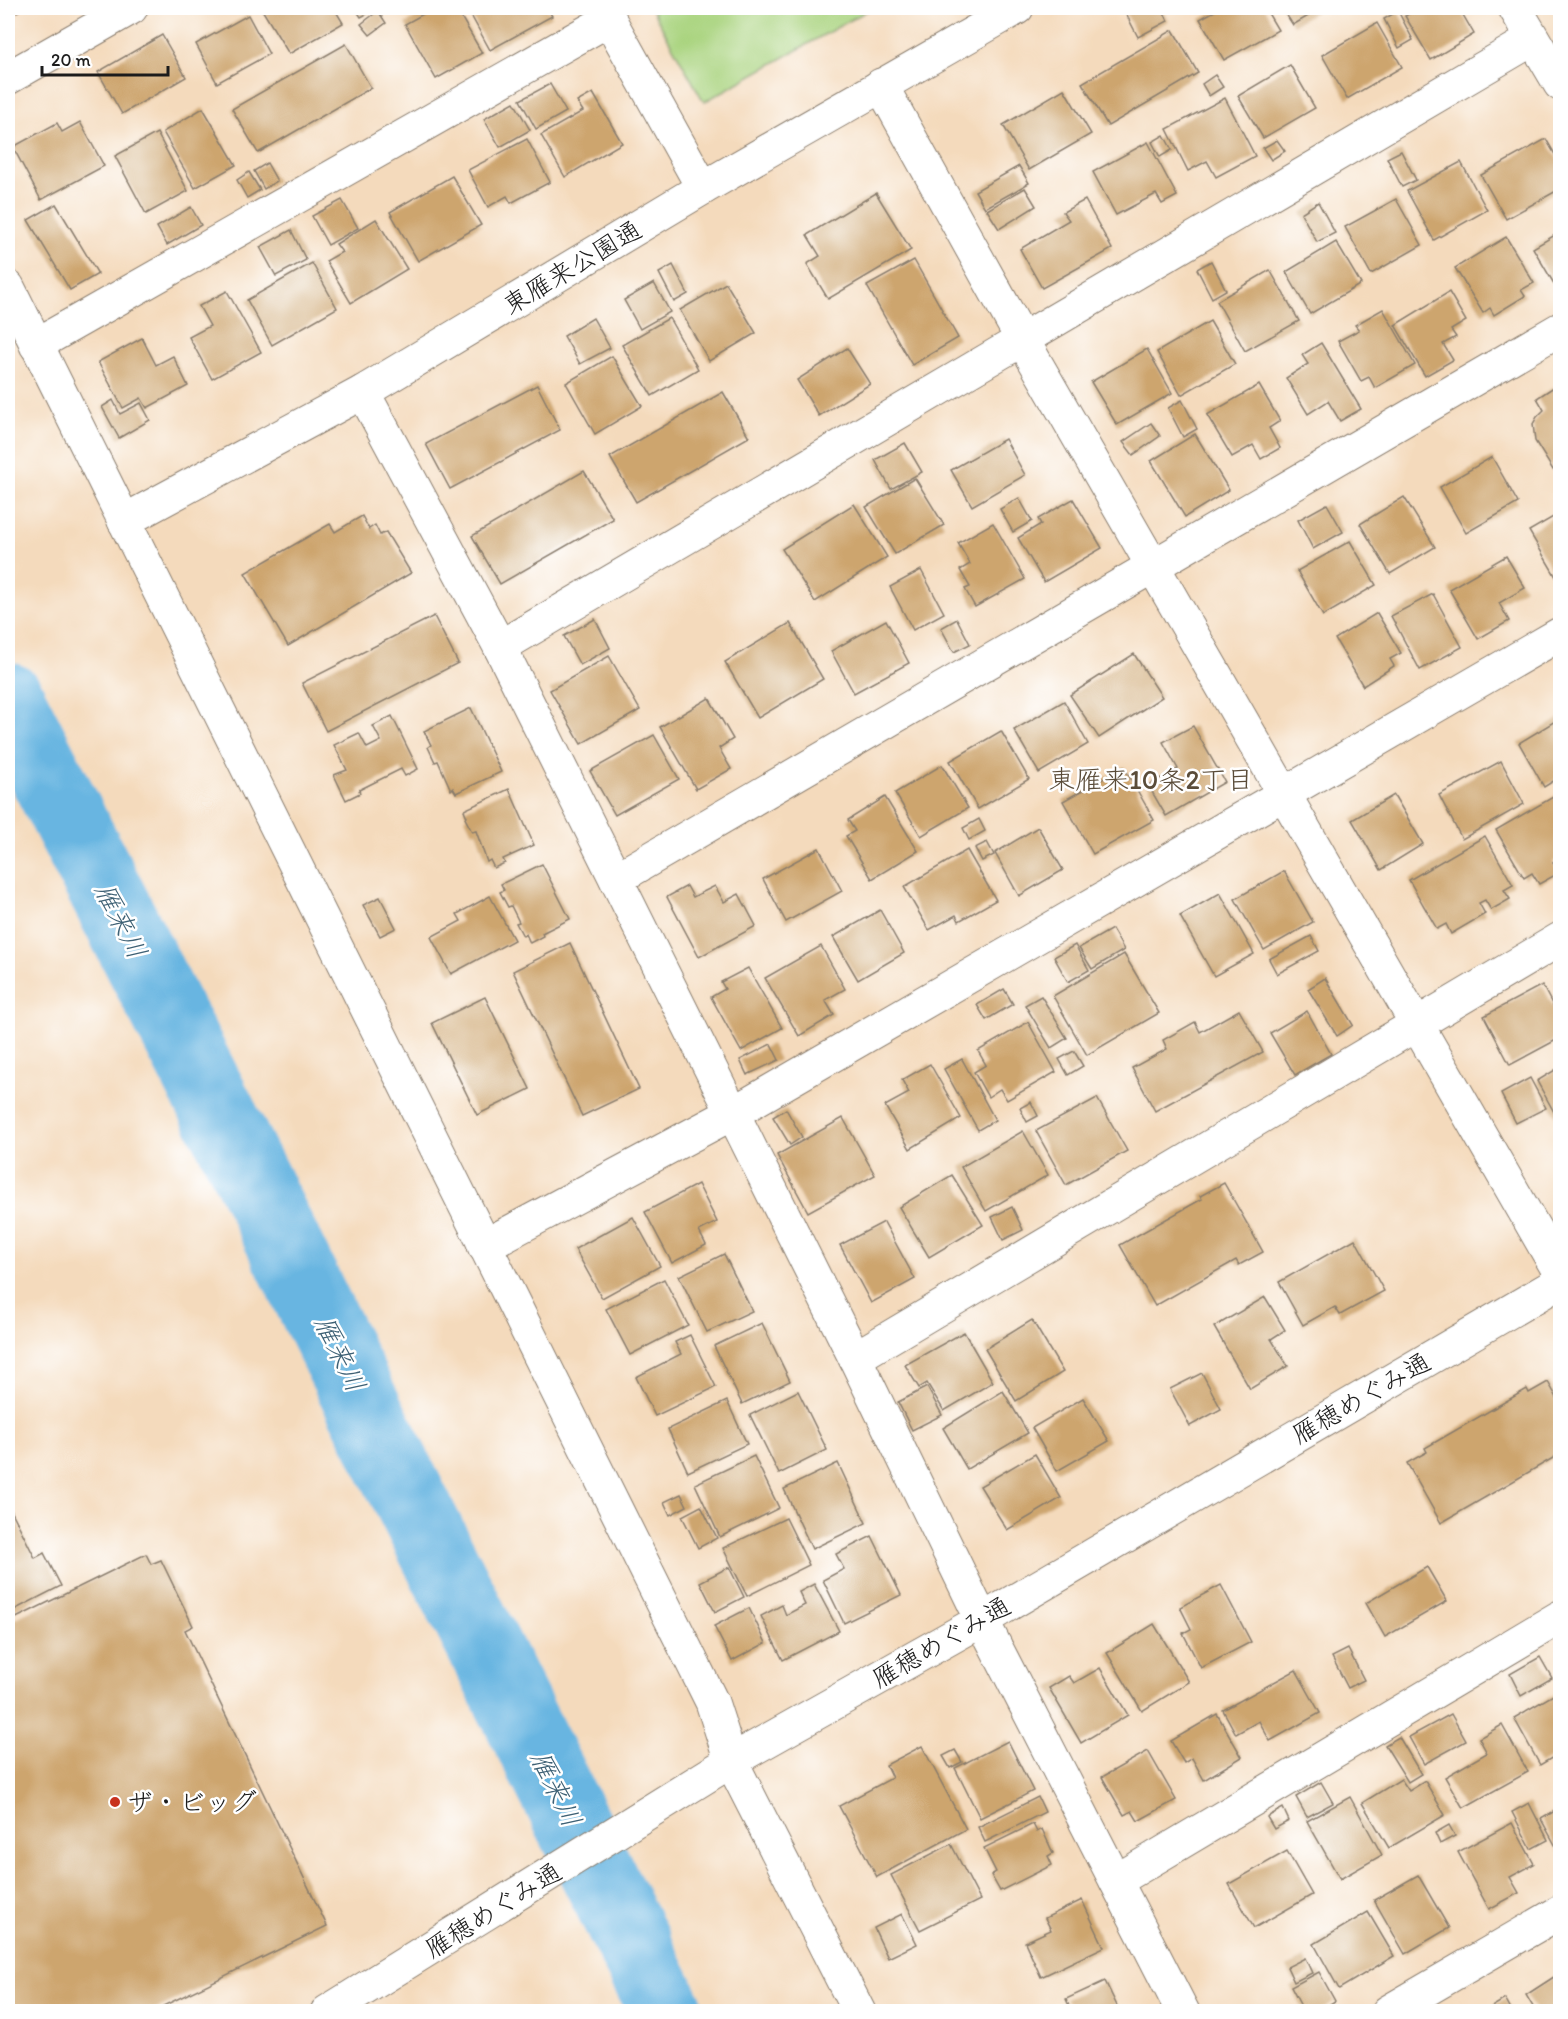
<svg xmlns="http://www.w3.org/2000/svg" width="1568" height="2019" font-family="Itim,'Klee One',sans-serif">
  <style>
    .green { fill: #aad480; stroke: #63784e; stroke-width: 1.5 }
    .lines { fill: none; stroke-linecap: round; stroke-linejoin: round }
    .river { stroke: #67b5e1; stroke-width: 75 }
    .building { fill: #cda56e }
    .street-casing { stroke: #887b6c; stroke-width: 35 }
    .secondary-casing { stroke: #887b6c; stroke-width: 35 }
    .street { stroke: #fff; stroke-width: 33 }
    .secondary { stroke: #fff; stroke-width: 33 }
    .poi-dot { fill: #c8321e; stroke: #fff; stroke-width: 2 }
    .labels { text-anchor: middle; stroke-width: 5; stroke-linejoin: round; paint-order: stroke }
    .street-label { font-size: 26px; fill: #1c1c1c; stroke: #fff }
    .poi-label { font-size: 26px; fill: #1c1c1c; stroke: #fff; text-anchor: start }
    .neighbourhood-label { font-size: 27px; fill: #5a4c39; stroke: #fff }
    .water-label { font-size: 27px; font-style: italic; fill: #3e6175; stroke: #fff }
  </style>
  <rect width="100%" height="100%" fill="#fff"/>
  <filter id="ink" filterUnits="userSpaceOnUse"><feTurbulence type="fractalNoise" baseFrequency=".0167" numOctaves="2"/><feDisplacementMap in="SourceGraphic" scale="12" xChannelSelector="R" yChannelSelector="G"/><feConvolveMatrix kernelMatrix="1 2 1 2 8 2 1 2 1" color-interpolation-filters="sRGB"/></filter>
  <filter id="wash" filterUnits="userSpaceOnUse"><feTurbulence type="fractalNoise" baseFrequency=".008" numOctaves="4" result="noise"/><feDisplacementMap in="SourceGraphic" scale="24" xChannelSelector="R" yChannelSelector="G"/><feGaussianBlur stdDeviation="1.35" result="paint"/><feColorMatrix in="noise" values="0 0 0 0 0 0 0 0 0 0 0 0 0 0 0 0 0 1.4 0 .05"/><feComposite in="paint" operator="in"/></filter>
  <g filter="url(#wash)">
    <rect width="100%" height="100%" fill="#f4dabc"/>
    <path class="green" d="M651,8H872L704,102Z"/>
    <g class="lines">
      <path class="river" d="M8,700L255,1184L349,1377L667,2012"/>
    </g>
    <g id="blocks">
      <g class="building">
        <path d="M8,8H24L8,17Z"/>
        <path d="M261,8H334L343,23L289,54Z"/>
        <path d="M355,8H372L374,10L361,17Z"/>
        <path d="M434,8H456L482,53L436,79L405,24Z"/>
        <path d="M467,8H547L552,16L490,50Z"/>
        <path d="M1123,8H1162L1168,21L1138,37Z"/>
        <path d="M1220,8H1265L1278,30L1224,60L1200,19Z"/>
        <path d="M1282,8H1322L1293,25Z"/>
        <path d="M1419,8H1459L1474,34L1431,60L1405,16Z"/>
        <path d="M378,11L386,23L370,35L361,24Z"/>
        <path d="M1398,11L1413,40L1399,48L1384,19Z"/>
        <path d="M248,15L269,54L217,83L196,44Z"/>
        <path d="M1377,23L1402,67L1347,99L1322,55Z"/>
        <path d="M1173,30L1198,73L1108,126L1082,83Z"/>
        <path d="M162,35L186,77L122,114L98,72Z"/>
        <path d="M346,44L371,88L258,153L232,109Z"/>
        <path d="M1290,65L1315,108L1263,138L1238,96Z"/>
        <path d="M1215,75L1223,87L1209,96L1202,84Z"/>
        <path d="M550,84L566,112L536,129L520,100Z"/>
        <path d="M1064,89L1091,134L1029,170L1003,125Z"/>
        <path d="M593,93L622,143L565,177L541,135L583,111L577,102Z"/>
        <path d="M1225,98L1255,156L1216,177L1207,161L1188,171L1167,129Z"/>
        <path d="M514,102L530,130L500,147L484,119Z"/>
        <path d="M203,108L236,165L195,188L163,132Z"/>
        <path d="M80,122L104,166L41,200L13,147L57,123L62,132Z"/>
        <path d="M157,133L188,191L146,214L115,156Z"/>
        <path d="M1164,135L1172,150L1160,157L1152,142Z"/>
        <path d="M527,139L550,182L511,203L507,196L488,207L468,170Z"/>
        <path d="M1546,139L1560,163V189L1506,219L1481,175Z"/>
        <path d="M1277,140L1285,151L1271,160L1263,148Z"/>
        <path d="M1148,142L1177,196L1162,204L1156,194L1116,215L1093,172Z"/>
        <path d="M1401,151L1416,180L1402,187L1387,158Z"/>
        <path d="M1461,162L1487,210L1434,240L1407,191Z"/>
        <path d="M267,163L277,181L264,189L254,171Z"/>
        <path d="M1019,166L1029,183L985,208L975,191Z"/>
        <path d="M249,172L260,190L247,198L237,180Z"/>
        <path d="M452,176L481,225L418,261L390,212Z"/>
        <path d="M1025,188L1036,206L999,229L987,210Z"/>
        <path d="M876,193L911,250L828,299L807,264L820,256L807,235Z"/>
        <path d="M1396,199L1422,245L1371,274L1345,227Z"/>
        <path d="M342,200L358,228L328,245L312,216Z"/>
        <path d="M1085,200L1112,249L1042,288L1020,249L1069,220L1063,212Z"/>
        <path d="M1318,202L1335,233L1317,242L1301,213Z"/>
        <path d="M56,204L98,274L70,290L28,220Z"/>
        <path d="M191,207L201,225L167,245L157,227Z"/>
        <path d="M376,219L407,269L351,303L326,261L342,252L336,244Z"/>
        <path d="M291,230L306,260L276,276L260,247Z"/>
        <path d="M1560,232V294L1533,248Z"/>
        <path d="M1506,237L1534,283L1521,290L1525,296L1494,315L1490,308L1483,313L1455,268Z"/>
        <path d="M1336,242L1361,284L1310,314L1286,272Z"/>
        <path d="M914,260L958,338L912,365L867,286Z"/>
        <path d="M1211,261L1226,290L1212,298L1197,269Z"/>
        <path d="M312,263L337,308L272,345L247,300Z"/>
        <path d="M673,265L688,294L674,302L659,273Z"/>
        <path d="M1270,270L1299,321L1245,351L1217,301Z"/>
        <path d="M654,283L670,312L640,329L624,300Z"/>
        <path d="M726,283L756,333L709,361L680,310Z"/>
        <path d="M227,291L261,352L212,379L189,337L210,326L199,306Z"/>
        <path d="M1449,292L1466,321L1451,330L1456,337L1443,344L1453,360L1425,376L1395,325Z"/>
        <path d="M1383,309L1415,365L1375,388L1369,377L1361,381L1338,341L1359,330L1355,325Z"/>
        <path d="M593,318L610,348L580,364L564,336Z"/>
        <path d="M669,318L698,369L652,396L622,345Z"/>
        <path d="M1210,321L1235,364L1181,395L1157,352Z"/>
        <path d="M142,338L156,365L173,356L188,386L147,408L141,398L123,408L98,362Z"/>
        <path d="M1321,343L1361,409L1340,421L1328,401L1308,414L1286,378L1308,364L1302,355Z"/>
        <path d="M847,348L870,384L819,416L797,380Z"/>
        <path d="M1147,349L1172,393L1117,425L1091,382Z"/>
        <path d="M612,356L642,406L595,434L566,383Z"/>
        <path d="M1560,383V465L1553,470L1535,441L1533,424L1537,417L1544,410L1537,398Z"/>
        <path d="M537,385L560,430L450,489L426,444Z"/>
        <path d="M1259,385L1280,421L1269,428L1280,448L1261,459L1253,445L1232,457L1207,415Z"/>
        <path d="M723,392L749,437L636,502L610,457Z"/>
        <path d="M113,400L120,414L141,403L150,420L119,438L102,407Z"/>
        <path d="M1182,400L1197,429L1183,437L1168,408Z"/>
        <path d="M1151,423L1160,436L1133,455L1123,442Z"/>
        <path d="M1195,434L1229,490L1185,517L1151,461Z"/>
        <path d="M1005,439L1025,475L972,506L951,470Z"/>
        <path d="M905,443L922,472L891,489L875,460Z"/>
        <path d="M1492,457L1518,503L1466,533L1440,487Z"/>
        <path d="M584,471L613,519L500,584L472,536Z"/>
        <path d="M915,478L944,525L895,554L866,507Z"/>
        <path d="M1404,497L1435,547L1390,574L1360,524Z"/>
        <path d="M1019,498L1032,521L1013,532L1000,509Z"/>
        <path d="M1073,499L1102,548L1044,582L1018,538L1041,524L1038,519Z"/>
        <path d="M854,504L887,557L815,602L782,549Z"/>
        <path d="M1327,504L1343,532L1313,549L1298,520Z"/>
        <path d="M1560,513V581L1559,582L1529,531Z"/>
        <path d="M362,516L369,529L375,525L380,535L386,532L411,573L288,646L245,573L330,524L335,532Z"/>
        <path d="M993,523L1025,579L975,607L965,589L970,587L960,570L970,564L958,543Z"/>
        <path d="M1350,541L1376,585L1323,616L1297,571Z"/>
        <path d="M1506,556L1525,588L1499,603L1509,621L1478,639L1449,589Z"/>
        <path d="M921,570L944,613L913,630L890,587Z"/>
        <path d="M1433,594L1462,647L1420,670L1391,616Z"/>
        <path d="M1377,613L1401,653L1390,659L1394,666L1363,686L1335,639Z"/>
        <path d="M434,616L458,663L326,731L302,683Z"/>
        <path d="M595,619L610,648L580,665L564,636Z"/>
        <path d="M957,619L970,644L954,652L941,628Z"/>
        <path d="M886,620L909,663L854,693L831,651Z"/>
        <path d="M790,623L823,679L758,718L725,662Z"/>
        <path d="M1134,654L1162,697L1099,738L1070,695Z"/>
        <path d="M609,656L640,710L581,744L550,690Z"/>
        <path d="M709,698L733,739L719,748L731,769L696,789L660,727Z"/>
        <path d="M1064,701L1088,744L1039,773L1014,730Z"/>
        <path d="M471,708L501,772L456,793L453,788L451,790L438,761L435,762L428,747L431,745L424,731Z"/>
        <path d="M392,716L418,769L405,776L401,769L359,790L360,793L346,800L334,775L347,770L334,745L359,733L367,748L381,741L373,726Z"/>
        <path d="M1560,718V777L1544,787L1519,743Z"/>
        <path d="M1193,726L1225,782L1166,816L1148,785L1178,769L1163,742Z"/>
        <path d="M1001,731L1029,779L978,809L950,761Z"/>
        <path d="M654,735L679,779L615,815L590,771Z"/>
        <path d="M1501,761L1524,804L1462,839L1439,795Z"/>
        <path d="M942,765L968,808L921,836L895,793Z"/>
        <path d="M1124,767L1154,820L1093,854L1063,801Z"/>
        <path d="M509,789L534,845L503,859L505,863L494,868L490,860L487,862L476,831L472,832L465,818L467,817L464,810Z"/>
        <path d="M1560,793V865L1558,860L1553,862L1559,873L1539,884L1532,873L1524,878L1496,830Z"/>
        <path d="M1394,795L1423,844L1381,870L1352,820Z"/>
        <path d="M885,797L918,851L872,879L846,836L855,831L848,820Z"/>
        <path d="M979,819L985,831L969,840L963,828Z"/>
        <path d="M1038,827L1063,870L1019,896L995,853Z"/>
        <path d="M1485,836L1513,885L1504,890L1510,899L1491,910L1485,900L1479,903L1485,914L1451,934L1446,924L1437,929L1409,880Z"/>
        <path d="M987,842L994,855L982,861L975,848Z"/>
        <path d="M819,848L842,891L786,922L763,879Z"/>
        <path d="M967,850L996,900L959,921L956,915L929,930L904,887Z"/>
        <path d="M542,864L570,919L542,933L543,936L530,943L526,934L523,936L516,923L519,922L511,906L508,907L500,892L504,890L501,884Z"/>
        <path d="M1284,871L1313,922L1264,950L1235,899Z"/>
        <path d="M687,886L693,897L715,886L724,902L739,894L756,926L699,957L667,897Z"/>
        <path d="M1220,893L1254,954L1214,976L1180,916Z"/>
        <path d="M490,896L514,940L451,974L431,937L461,921L457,914Z"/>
        <path d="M380,897L396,928L380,936L363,905Z"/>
        <path d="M880,910L904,953L858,980L833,937Z"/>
        <path d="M1112,929L1124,950L1092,969L1079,948Z"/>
        <path d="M1311,936L1319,951L1277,974L1269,959Z"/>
        <path d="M570,943L639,1089L582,1116L513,971Z"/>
        <path d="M1075,945L1089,970L1068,982L1054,957Z"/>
        <path d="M821,946L845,989L825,1000L834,1015L799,1036L765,978Z"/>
        <path d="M1124,954L1159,1013L1087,1055L1053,996Z"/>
        <path d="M748,968L782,1028L741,1051L711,997L725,989L721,982Z"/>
        <path d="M1325,978L1353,1025L1337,1036L1308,989Z"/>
        <path d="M1542,985L1560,1019V1038L1510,1065L1484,1016Z"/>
        <path d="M1004,989L1013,1004L986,1020L977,1005Z"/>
        <path d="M1041,996L1067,1038L1051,1048L1025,1005Z"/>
        <path d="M485,997L530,1089L477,1115L432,1023Z"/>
        <path d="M1239,1010L1263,1052L1155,1111L1132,1068L1167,1049L1163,1040L1195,1022L1200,1032Z"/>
        <path d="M1307,1011L1331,1054L1295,1075L1270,1033Z"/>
        <path d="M1028,1022L1056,1072L1007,1100L1000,1089L988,1097L974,1072L986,1065L978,1051Z"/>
        <path d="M771,1044L779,1060L747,1075L740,1060Z"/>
        <path d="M1074,1051L1083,1066L1068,1075L1059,1059Z"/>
        <path d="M962,1059L995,1120L978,1130L944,1069Z"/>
        <path d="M930,1064L961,1118L910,1149L885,1106L909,1093L902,1080Z"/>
        <path d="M1560,1067V1123L1537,1081Z"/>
        <path d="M1530,1078L1546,1108L1516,1123L1501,1094Z"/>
        <path d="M1097,1098L1127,1151L1066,1185L1036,1131Z"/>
        <path d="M1031,1102L1038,1116L1027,1122L1020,1108Z"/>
        <path d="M786,1109L802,1137L790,1145L773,1117Z"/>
        <path d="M843,1118L875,1175L808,1212L777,1155Z"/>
        <path d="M1023,1131L1048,1175L986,1211L961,1167Z"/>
        <path d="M952,1175L983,1225L929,1257L899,1207Z"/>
        <path d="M1224,1183L1263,1252L1239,1265L1236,1260L1155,1306L1120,1245L1202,1199L1200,1196Z"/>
        <path d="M698,1184L717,1222L699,1231L706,1245L672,1263L645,1212Z"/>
        <path d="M1012,1207L1023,1230L1003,1240L992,1217Z"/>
        <path d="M633,1217L660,1266L602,1298L575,1249Z"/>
        <path d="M884,1222L915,1279L871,1303L840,1245Z"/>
        <path d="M1355,1239L1384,1291L1340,1315L1335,1307L1303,1325L1279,1282Z"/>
        <path d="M724,1254L752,1311L707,1332L679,1276Z"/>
        <path d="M664,1279L688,1325L630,1355L606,1309Z"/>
        <path d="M1265,1297L1285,1330L1271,1339L1288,1366L1250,1389L1214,1327Z"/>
        <path d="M1032,1320L1063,1372L1016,1401L985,1349Z"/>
        <path d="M762,1323L790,1381L742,1404L714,1346Z"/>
        <path d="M964,1332L993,1382L944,1411L927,1383L919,1388L905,1365Z"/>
        <path d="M690,1335L716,1387L655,1416L636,1377L681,1354L675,1342Z"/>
        <path d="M1202,1373L1221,1409L1190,1426L1170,1389Z"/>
        <path d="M1548,1382L1560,1403V1454L1441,1523L1407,1463L1427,1452L1425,1448L1527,1389L1529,1393Z"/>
        <path d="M927,1387L942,1415L912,1430L898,1402Z"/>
        <path d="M798,1391L827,1450L779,1474L750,1415Z"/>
        <path d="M1003,1391L1028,1433L967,1469L943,1428Z"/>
        <path d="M1083,1398L1109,1441L1057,1471L1032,1428Z"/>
        <path d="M727,1401L747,1444L688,1472L668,1429Z"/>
        <path d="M1035,1454L1061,1498L1007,1530L980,1486Z"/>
        <path d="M754,1456L779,1508L720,1537L695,1484Z"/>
        <path d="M838,1463L866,1523L812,1549L784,1489Z"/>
        <path d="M681,1494L687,1506L670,1515L664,1502Z"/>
        <path d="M8,1504L35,1558L44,1553L61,1586L8,1613Z"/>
        <path d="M701,1506L717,1538L698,1548L682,1516Z"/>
        <path d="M786,1518L809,1565L747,1596L723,1548Z"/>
        <path d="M872,1536L901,1595L844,1623L823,1580L844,1569L836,1554Z"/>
        <path d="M146,1554L151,1564L161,1560L193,1626L185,1630L327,1926L151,2012H11L8,2003V1622Z"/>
        <path d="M729,1567L744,1597L715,1612L700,1582Z"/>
        <path d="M1427,1567L1447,1601L1385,1637L1366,1603Z"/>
        <path d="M814,1584L839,1631L783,1660L761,1616L782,1605L786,1615L805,1605L799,1592Z"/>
        <path d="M1221,1585L1251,1642L1201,1668L1183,1633L1191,1629L1180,1607Z"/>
        <path d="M749,1608L766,1643L732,1661L714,1626Z"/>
        <path d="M1154,1624L1189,1682L1142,1711L1107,1653Z"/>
        <path d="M1348,1649L1364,1680L1348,1688L1332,1657Z"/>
        <path d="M1540,1657L1552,1678L1521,1696L1510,1674Z"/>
        <path d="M1100,1668L1128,1715L1081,1743L1049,1688L1069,1676L1074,1683Z"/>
        <path d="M1296,1670L1320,1713L1270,1741L1259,1721L1236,1734L1223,1710Z"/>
        <path d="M1560,1691V1753L1540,1765L1514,1718Z"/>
        <path d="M1217,1714L1242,1757L1204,1780L1192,1758L1184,1763L1171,1741Z"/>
        <path d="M1451,1714L1466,1741L1424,1764L1409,1737Z"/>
        <path d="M1502,1725L1528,1772L1463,1808L1445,1777L1487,1753L1479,1738Z"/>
        <path d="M1399,1737L1421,1774L1408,1782L1385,1745Z"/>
        <path d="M1008,1741L1033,1791L980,1818L955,1768Z"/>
        <path d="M922,1746L966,1829L877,1877L839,1806L892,1778L886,1765Z"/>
        <path d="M955,1750L962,1762L950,1768L943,1756Z"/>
        <path d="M1148,1751L1176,1800L1138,1821L1132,1811L1124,1815L1102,1777Z"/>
        <path d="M1401,1779L1409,1791L1425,1781L1445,1815L1389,1848L1362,1803Z"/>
        <path d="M1321,1782L1333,1803L1307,1817L1296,1797Z"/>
        <path d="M1038,1797L1045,1812L985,1842L978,1827Z"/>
        <path d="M1350,1797L1382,1855L1340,1879L1307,1821Z"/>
        <path d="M1529,1803L1548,1840L1531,1849L1512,1812Z"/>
        <path d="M1283,1808L1289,1821L1274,1829L1267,1817Z"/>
        <path d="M1560,1808V1854L1541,1819Z"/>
        <path d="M1512,1823L1534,1864L1510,1877L1519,1893L1489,1909L1458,1852Z"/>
        <path d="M1033,1824L1037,1832L1042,1829L1053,1853L1048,1856L1052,1865L1000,1891L991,1875L996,1872L984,1848Z"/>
        <path d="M1449,1825L1455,1836L1440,1844L1435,1833Z"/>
        <path d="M951,1844L980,1900L920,1930L891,1875Z"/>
        <path d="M1287,1851L1312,1895L1254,1928L1229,1884Z"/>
        <path d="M1418,1875L1449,1928L1405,1954L1374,1900Z"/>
        <path d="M1082,1900L1104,1947L1041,1977L1025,1942L1051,1930L1045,1918Z"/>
        <path d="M1368,1912L1394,1956L1339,1989L1314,1944Z"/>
        <path d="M902,1914L917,1944L888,1958L874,1928Z"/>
        <path d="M1305,1958L1312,1973L1294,1982L1287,1967Z"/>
        <path d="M1319,1972L1335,2001L1317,2012H1304L1291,1987Z"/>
        <path d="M1560,1973V2012H1536L1526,1995Z"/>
        <path d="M1105,1981L1120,2012H1072L1066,1999Z"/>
        <path d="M1505,1999L1512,2012H1483Z"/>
      </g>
    </g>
  </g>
  <g filter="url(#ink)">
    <use href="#blocks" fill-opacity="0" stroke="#887b6c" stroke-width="1.5"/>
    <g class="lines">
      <defs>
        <g id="street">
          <path d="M603,8L703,188"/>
          <path d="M1515,8L1560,84"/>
          <path d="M8,78L131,8"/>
          <path d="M881,85L1022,339L1560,1273"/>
          <path d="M8,287L712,1702L731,1761"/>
          <path d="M36,345L610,19"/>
          <path d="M363,392L500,647L855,1358L982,1620L1183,2012"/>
          <path d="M124,521L363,392L703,188L1017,8"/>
          <path d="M500,647L1533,39"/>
          <path d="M616,879L1560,329"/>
          <path d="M484,1246L733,1113L1560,634"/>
          <path d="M855,1358L1560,939"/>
          <path d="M1116,1881L1560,1617"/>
          <path d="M1388,2012L1560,1912"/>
        </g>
        <g id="secondary">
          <path d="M731,1761L859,2012"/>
          <path d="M327,2012L731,1761L982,1620L1560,1282"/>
        </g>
      </defs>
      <use href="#street" class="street-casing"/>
      <use href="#secondary" class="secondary-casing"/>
      <use href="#street" class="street"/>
      <use href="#secondary" class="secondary"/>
    </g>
  </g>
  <circle class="poi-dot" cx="115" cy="1802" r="6"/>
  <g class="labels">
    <g class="street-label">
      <text transform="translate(572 267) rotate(-31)" y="9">東雁来公園通</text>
      <text transform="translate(1361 1398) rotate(-30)" y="9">雁穂めぐみ通</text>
      <text transform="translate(941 1642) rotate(-30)" y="9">雁穂めぐみ通</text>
      <text transform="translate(493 1910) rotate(-32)" y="9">雁穂めぐみ通</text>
    </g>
    <g class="poi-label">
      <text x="127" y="1811">ザ・ビッグ</text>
    </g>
    <g class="neighbourhood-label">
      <text x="1151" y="789">東雁来10条2丁目</text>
    </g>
    <g class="water-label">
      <text transform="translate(121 921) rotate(63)" y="9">雁来川</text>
      <text transform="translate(340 1354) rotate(64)" y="9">雁来川</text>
      <text transform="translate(556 1789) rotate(64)" y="9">雁来川</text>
    </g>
  </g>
  <rect width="1568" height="2019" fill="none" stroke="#fff" stroke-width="30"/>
  <path d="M42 66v9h126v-9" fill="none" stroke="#1c1c1c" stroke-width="3"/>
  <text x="51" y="66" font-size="18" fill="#1c1c1c" stroke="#ffffff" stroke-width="4.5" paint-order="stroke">20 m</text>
</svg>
